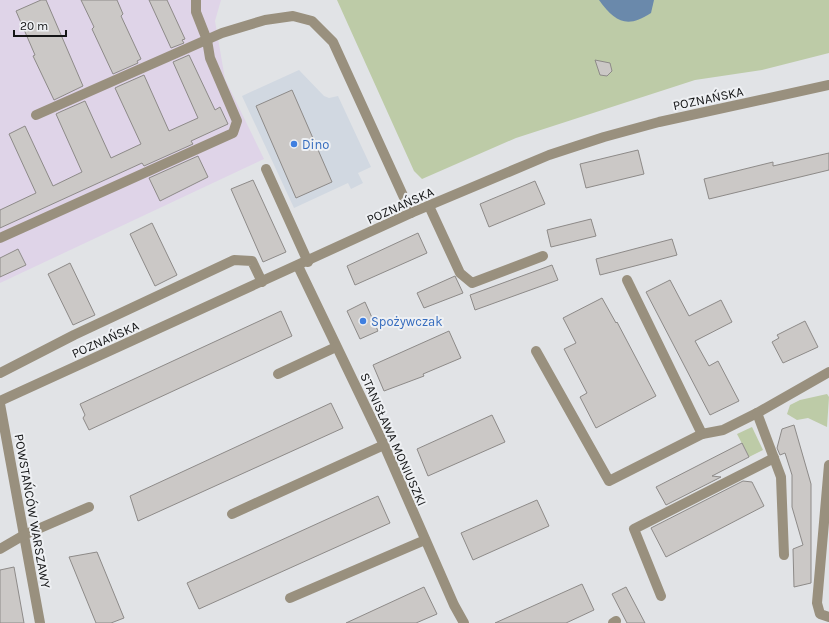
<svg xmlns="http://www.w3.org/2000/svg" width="829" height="623" font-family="Karla,sans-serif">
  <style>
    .built { fill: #d1d8e1 }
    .industrial { fill: #dfd4e8 }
    .green { fill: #bdcba7 }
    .water { fill: #6a89ab }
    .building { fill: #cbc8c6; stroke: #8d8a88 }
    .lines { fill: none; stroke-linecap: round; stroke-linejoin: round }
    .minor { stroke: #99907e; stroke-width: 10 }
    .shop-dot { fill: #3f7fe0; stroke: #eef0f3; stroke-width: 1.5 }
    .labels { text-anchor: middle; stroke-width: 4; stroke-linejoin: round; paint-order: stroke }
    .street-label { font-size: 13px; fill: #141516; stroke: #eef0f3 }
    .shop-label { font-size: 13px; fill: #366cbe; stroke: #eef0f3; text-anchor: start }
  </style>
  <rect width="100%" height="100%" fill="#e1e3e6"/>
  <path class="built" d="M299,70L324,96L329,98L338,96L371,167L358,173L363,183L351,189L348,183L294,208L242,96Z"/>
  <path class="industrial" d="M0,0H221L215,21L225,79L264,159L0,283Z"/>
  <g class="green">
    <path d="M337,0H829V53L762,70L695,80L516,138L422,179L414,171Z"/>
    <path d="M827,394L829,397L827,427L808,418L797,420L787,414L790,405L800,400Z"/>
    <path d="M752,427L763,450L749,457L737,434Z"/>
  </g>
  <path class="water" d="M599,0H654L651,13C627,29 615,22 599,0Z"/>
  <g class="building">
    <path d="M41,0H46L83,86L54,100L33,56L35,55L16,11Z"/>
    <path d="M81,0H117L123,14L121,16L141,59L137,61L138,63L113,74L92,29L94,27Z"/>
    <path d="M149,0H167L185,39L182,40L184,43L171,48Z"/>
    <path d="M189,55L215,110L220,107L228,124L191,141L193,144L144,166L142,163L0,228V210L36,193L9,134L25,126L53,186L82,172L56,114L60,112L85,101L111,158L141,144L115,88L119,86L144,75L169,131L198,118L173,62Z"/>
    <path d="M595,60L610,63L612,71L607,76L600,75Z"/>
    <path d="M292,90L332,182L296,198L256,106Z"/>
    <path d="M638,150L644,174L586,188L580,164Z"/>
    <path d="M829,153V170L709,199L704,179L773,162V166Z"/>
    <path d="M198,156L208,177L160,201L149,178Z"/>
    <path d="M253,180L286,252L263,262L231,189Z"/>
    <path d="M535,181L545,204L489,227L480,204Z"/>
    <path d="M591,219L596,236L551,247L547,230Z"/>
    <path d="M152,223L177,275L155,286L130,234Z"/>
    <path d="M418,233L427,253L355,285L347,266Z"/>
    <path d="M672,239L677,255L600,275L596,259Z"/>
    <path d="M18,249L26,265L0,277V258Z"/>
    <path d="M70,263L95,315L73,325L48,274Z"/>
    <path d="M552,265L558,280L475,310L470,295Z"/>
    <path d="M455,276L463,293L424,308L417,293Z"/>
    <path d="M670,280L689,316L721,300L732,322L695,341L709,366L718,361L739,401L710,415L646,292Z"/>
    <path d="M602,298L616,323L617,322L656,396L596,428L580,397L587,393L564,349L576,343L563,318Z"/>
    <path d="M365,302L378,331L360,339L347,311Z"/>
    <path d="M281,311L292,336L89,430L83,418L85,415L80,404Z"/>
    <path d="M805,321L818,347L783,363L772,342L779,338L777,335Z"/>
    <path d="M449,331L461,358L423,374L424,376L384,391L373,365Z"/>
    <path d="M331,403L343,428L138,521L130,496Z"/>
    <path d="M492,415L505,442L428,476L417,449Z"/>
    <path d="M794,425L811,484V583L794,587L793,549L803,545L792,507V475L785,453L780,455L777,448L782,429Z"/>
    <path d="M742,443L749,457L712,476L721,477L666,505L656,487Z"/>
    <path d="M743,481L752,482L764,506L666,557L651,528Z"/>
    <path d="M378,496L390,523L199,609L187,583Z"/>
    <path d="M537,500L549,526L473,560L461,533Z"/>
    <path d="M97,552L124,618L111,623H96L69,557Z"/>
    <path d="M14,567L24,623H0V570Z"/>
    <path d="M582,584L594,610L566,623H495Z"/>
    <path d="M424,587L437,614L416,623H346Z"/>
    <path d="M626,587L645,623H627L612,594Z"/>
  </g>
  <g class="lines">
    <g class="minor">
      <path d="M36,115L222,33L265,20L293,16L312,21L333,42L411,213"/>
      <path d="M266,169L308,262"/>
      <path d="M429,206L460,273L472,283L543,256"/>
      <path d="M0,238L233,133L237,121L210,58L207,40L196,12V0"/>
      <path d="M298,266L384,445L454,605L464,623"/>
      <path d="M627,280L702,434"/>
      <path d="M536,351L609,481L702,434L723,430L757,413L829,372"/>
      <path d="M0,373L74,335L234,260L252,261L262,282"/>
      <path d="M278,374L336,347"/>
      <path d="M0,401L411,213L549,155L604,137L659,122L829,85"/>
      <path d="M0,404L40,623"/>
      <path d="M757,413L781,477L784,555"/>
      <path d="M829,465L817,603L820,614L829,617"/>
      <path d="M232,514L384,445"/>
      <path d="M0,549L24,535L89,507"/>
      <path d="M661,596L634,529L774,458"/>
      <path d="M290,598L425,540"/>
      <path d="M613,623L616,621"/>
    </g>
  </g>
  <g class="shop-dot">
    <circle cx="294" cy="144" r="4"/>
    <circle cx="363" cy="321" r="4"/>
  </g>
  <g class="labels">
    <g class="street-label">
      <text transform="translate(708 98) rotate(-12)" y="5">POZNAŃSKA</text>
      <text transform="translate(400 205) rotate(-24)" y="5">POZNAŃSKA</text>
      <text transform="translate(105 339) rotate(-24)" y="5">POZNAŃSKA</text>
      <text transform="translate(394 439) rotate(66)" y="5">STANISŁAWA MONIUSZKI</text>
      <text transform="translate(33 511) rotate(80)" y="5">POWSTAŃCÓW WARSZAWY</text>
    </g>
    <g class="shop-label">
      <text x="302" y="149">Dino</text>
      <text x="371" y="326">Spożywczak</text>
    </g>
  </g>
  <path d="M14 30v6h52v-6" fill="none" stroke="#141516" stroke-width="2"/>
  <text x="20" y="30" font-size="12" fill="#141516" stroke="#eef0f3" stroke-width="3" paint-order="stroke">20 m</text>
</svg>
